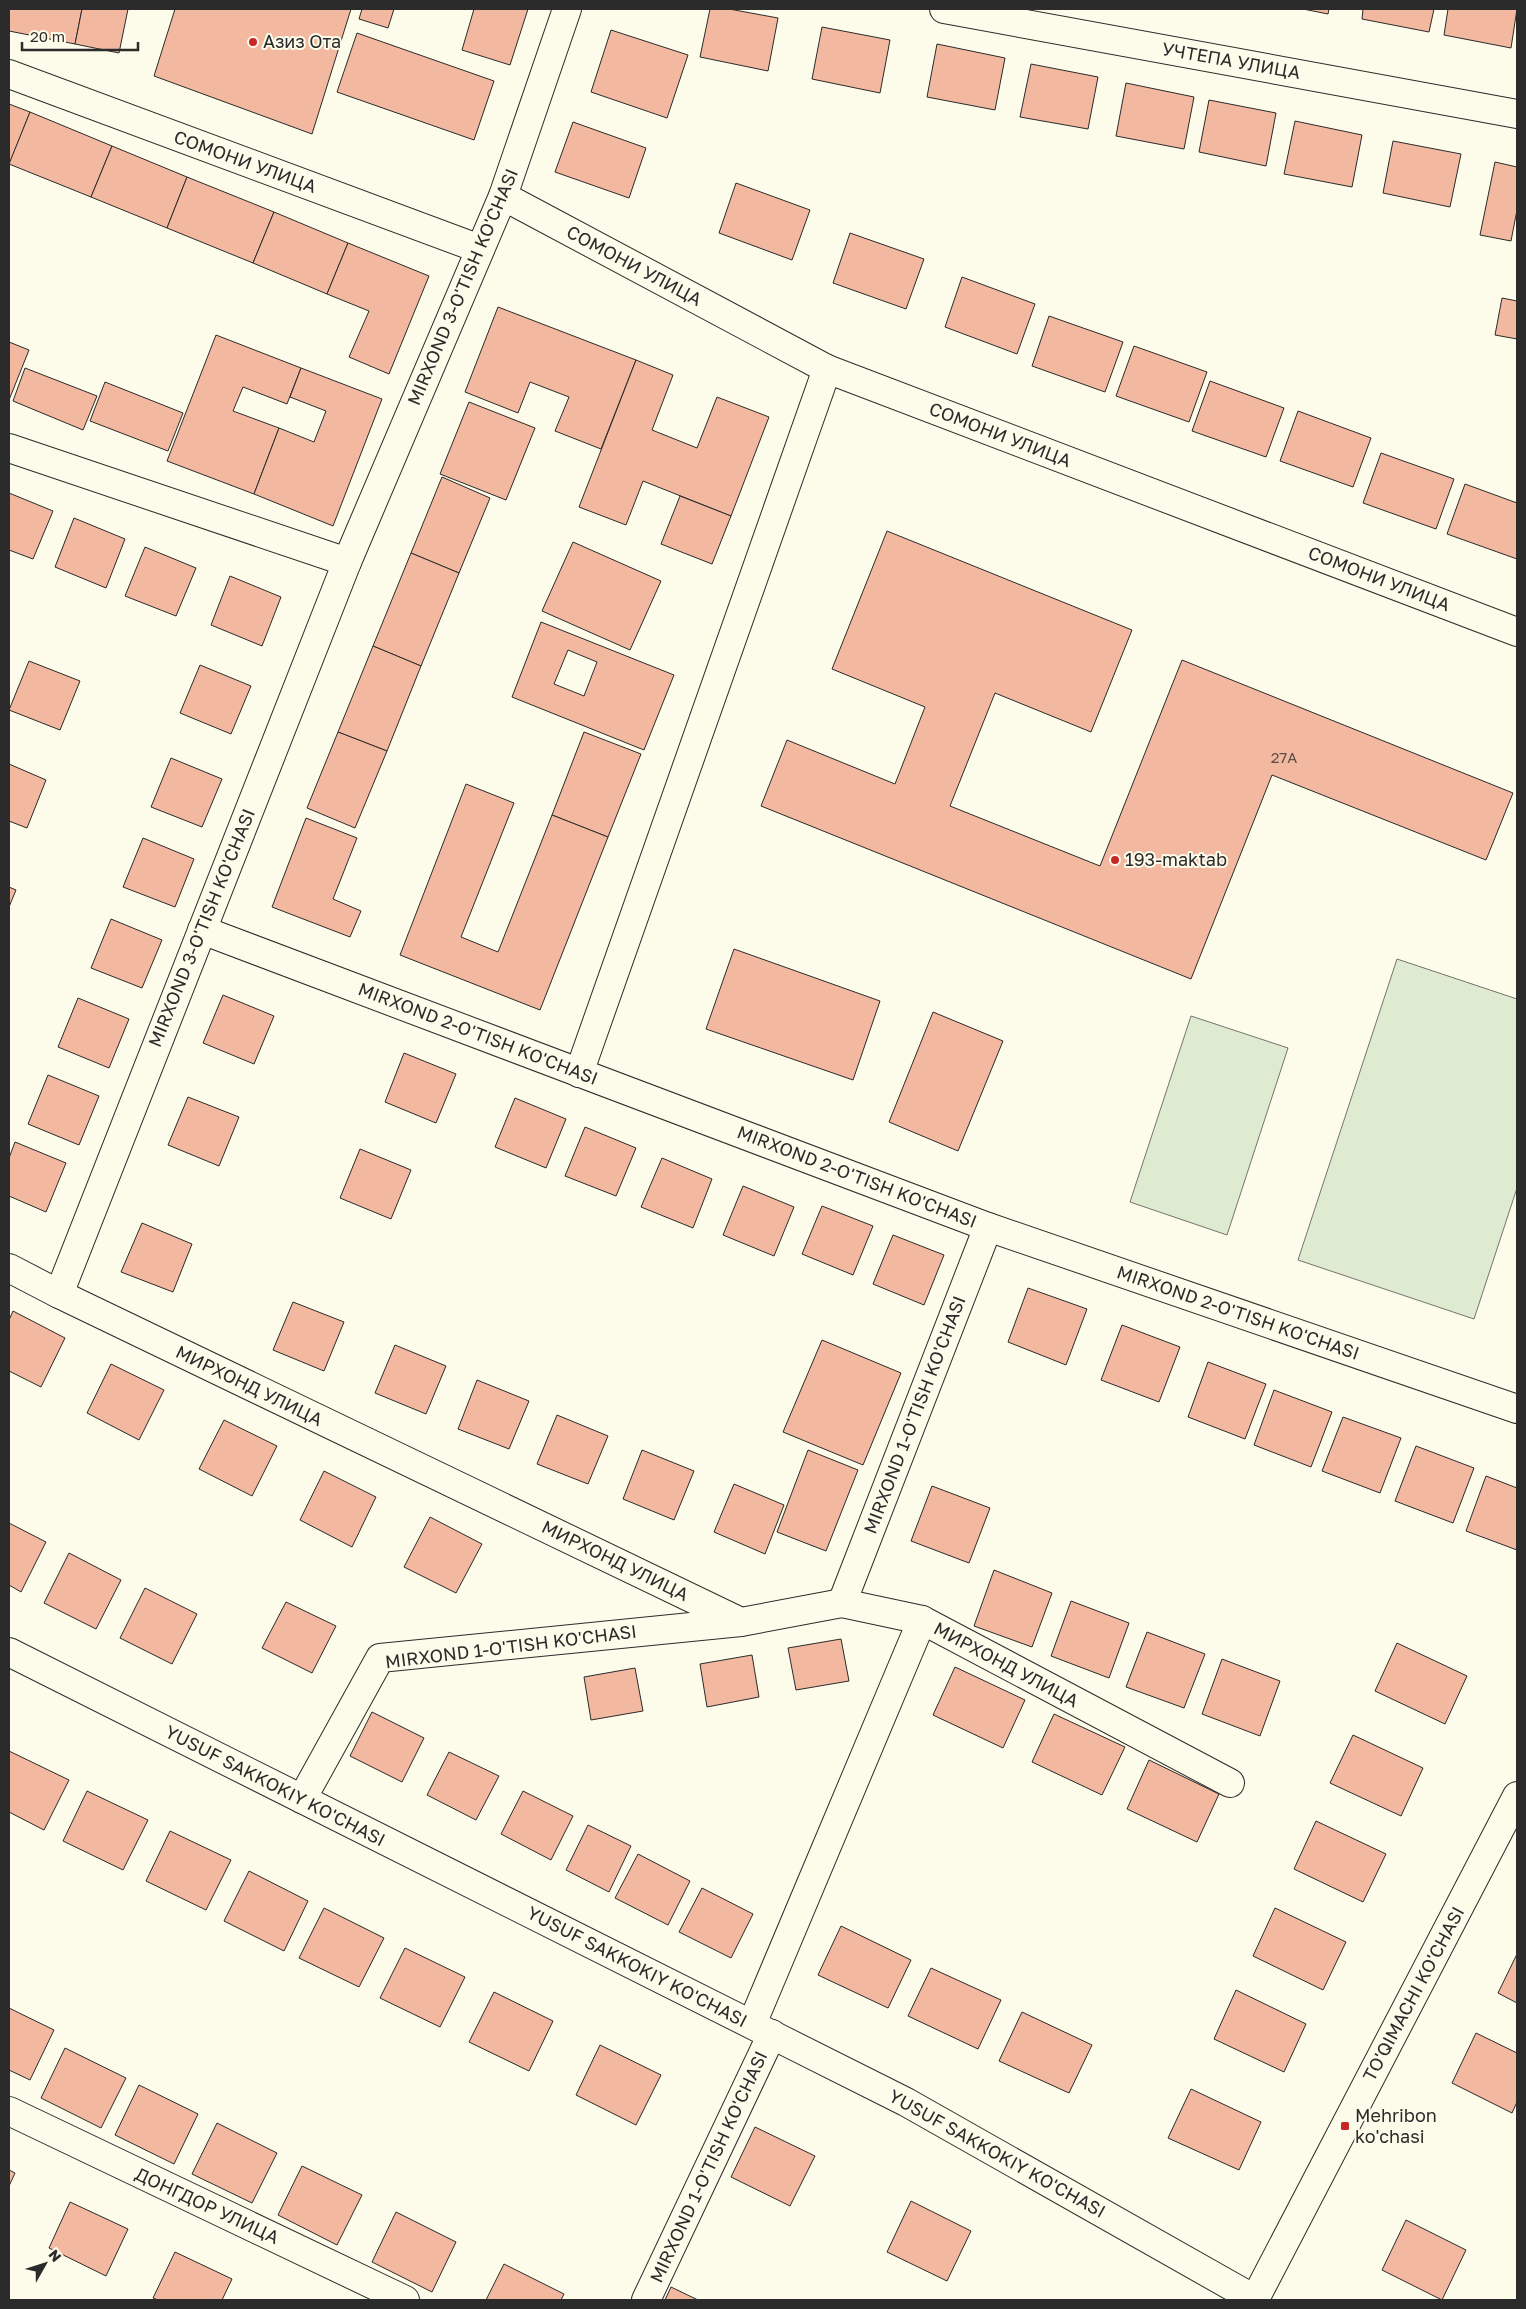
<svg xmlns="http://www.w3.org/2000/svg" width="1526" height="2309" font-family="'Golos Text',sans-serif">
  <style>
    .green { fill: #deebd1; stroke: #74746e }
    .building { fill: #f2b8a0; stroke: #2b2b2b; fill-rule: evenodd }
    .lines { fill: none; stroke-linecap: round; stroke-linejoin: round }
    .street-casing { stroke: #2b2b2b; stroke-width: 30 }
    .secondary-casing { stroke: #2b2b2b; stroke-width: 30 }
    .street { stroke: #fdfbea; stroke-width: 28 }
    .secondary { stroke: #fdfbea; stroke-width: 28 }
    .poi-dot { fill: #c62828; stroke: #fdfbea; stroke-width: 2 }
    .labels { text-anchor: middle; stroke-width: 4; stroke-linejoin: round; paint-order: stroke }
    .number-label { font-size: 15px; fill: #5d4e48 }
    .poi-label { font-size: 18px; fill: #2b2b2b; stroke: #fdfbea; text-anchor: start }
    .street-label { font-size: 18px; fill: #2b2b2b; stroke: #fdfbea }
  </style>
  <rect width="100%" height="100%" fill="#fdfbea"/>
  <g class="green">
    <path d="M1397,959L1517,999V1188L1474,1319L1298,1260Z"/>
    <path d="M1191,1016L1288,1048L1227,1235L1130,1202Z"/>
  </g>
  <g class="building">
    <path d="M9,9H82L75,44L9,31Z"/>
    <path d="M82,9H128L119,53L75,44Z"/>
    <path d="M175,9H351L312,134L154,76Z"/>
    <path d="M362,9H394L388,28L359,19Z"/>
    <path d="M474,9H528L510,65L462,50Z"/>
    <path d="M710,9H729L778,18L768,71L700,57Z"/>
    <path d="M1303,9H1329L1328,14Z"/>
    <path d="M1363,9H1434L1429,32L1362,19Z"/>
    <path d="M1448,9H1517L1511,48L1444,35Z"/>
    <path d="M822,27L890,40L880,93L812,79Z"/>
    <path d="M611,30L688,55L667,118L591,92Z"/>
    <path d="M357,33L494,81L474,140L337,92Z"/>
    <path d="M937,44L1005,58L995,110L927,97Z"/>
    <path d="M1031,64L1098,77L1088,129L1020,117Z"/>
    <path d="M1126,83L1194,97L1184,149L1116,136Z"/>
    <path d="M1209,100L1276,113L1266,166L1199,152Z"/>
    <path d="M9,104L30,112L9,165Z"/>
    <path d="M30,112L112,146L91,197L9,164Z"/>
    <path d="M1295,121L1362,135L1352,187L1284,174Z"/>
    <path d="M573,122L646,148L629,198L555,172Z"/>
    <path d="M1393,141L1461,154L1450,207L1383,193Z"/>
    <path d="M112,146L187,177L167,228L91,197Z"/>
    <path d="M1495,162L1517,167V210L1511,241L1480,235Z"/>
    <path d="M187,177L274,212L253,263L167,228Z"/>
    <path d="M736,183L810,210L792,260L719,233Z"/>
    <path d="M274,212L348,243L327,294L253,263Z"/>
    <path d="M850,233L924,259L906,309L833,283Z"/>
    <path d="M348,243L429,276L389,374L349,357L369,311L327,294Z"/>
    <path d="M962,277L1035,304L1017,354L945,327Z"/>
    <path d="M1502,298L1517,301V339L1495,335Z"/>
    <path d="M498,307L636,360L601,449L555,431L569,397L530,382L518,413L465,392Z"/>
    <path d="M1049,316L1123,342L1105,392L1032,366Z"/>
    <path d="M216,335L301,368L287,404L243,387L233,411L279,428L254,494L167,461Z"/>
    <path d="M9,342L29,350L9,400Z"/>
    <path d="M1134,346L1207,372L1189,422L1116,396Z"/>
    <path d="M636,360L673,375L652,430L697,448L717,397L769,417L731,516L643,481L626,525L579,507Z"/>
    <path d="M25,368L97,396L83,430L13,401Z"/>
    <path d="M301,368L382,399L333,526L254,494L279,428L314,442L326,411L290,397Z"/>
    <path d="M1210,381L1284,408L1266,457L1192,431Z"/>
    <path d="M105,382L183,413L168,451L90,421Z"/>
    <path d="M469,402L535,428L506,500L440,474Z"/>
    <path d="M1298,411L1371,438L1353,487L1280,461Z"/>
    <path d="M1381,453L1454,479L1436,529L1363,503Z"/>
    <path d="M442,477L490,498L459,573L411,553Z"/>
    <path d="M1465,484L1517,503V559L1447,534Z"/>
    <path d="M9,493L53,511L33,559L9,550Z"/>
    <path d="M680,496L731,516L712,564L661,544Z"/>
    <path d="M74,518L125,539L106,588L55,567Z"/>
    <path d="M887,531L1132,630L1091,732L995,693L950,806L1100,866L1182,660L1513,793L1486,860L1272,775L1191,979L761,806L787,740L895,784L925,707L832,669Z"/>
    <path d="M573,542L661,581L630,650L542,611Z"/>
    <path d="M145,547L196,568L176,616L125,596Z"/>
    <path d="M411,553L459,573L421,666L373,646Z"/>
    <path d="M230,576L281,597L262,646L211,625Z"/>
    <path d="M541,622L674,675L644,750L512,697ZM568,650L597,662L584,696L554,684Z"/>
    <path d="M373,646L421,666L387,751L338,732Z"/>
    <path d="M29,661L80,681L60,730L9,710Z"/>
    <path d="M200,665L251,686L231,734L180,713Z"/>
    <path d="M338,732L387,751L355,828L307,808Z"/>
    <path d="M584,732L641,754L608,837L552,815Z"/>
    <path d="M171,758L222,779L202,827L151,807Z"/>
    <path d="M9,764L46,780L27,828L9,821Z"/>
    <path d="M466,784L514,803L461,937L498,952L552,815L608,837L540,1010L400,955Z"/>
    <path d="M306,818L357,838L333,899L361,911L350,937L272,907Z"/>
    <path d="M143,838L194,859L175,907L123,887Z"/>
    <path d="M9,887L16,890L9,907Z"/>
    <path d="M111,919L162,940L142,988L91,968Z"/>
    <path d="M734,949L880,1001L853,1080L706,1029Z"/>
    <path d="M223,995L274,1016L254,1064L203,1043Z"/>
    <path d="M78,998L129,1019L109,1068L58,1047Z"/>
    <path d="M933,1012L1003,1041L958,1151L889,1122Z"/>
    <path d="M404,1053L456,1074L436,1123L385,1102Z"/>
    <path d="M48,1075L99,1096L79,1145L28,1124Z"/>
    <path d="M188,1097L239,1117L219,1166L168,1145Z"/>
    <path d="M515,1098L566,1119L546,1168L495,1147Z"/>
    <path d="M585,1127L636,1148L616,1196L565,1176Z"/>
    <path d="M15,1142L66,1163L46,1212L9,1196V1158Z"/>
    <path d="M360,1149L411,1170L391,1219L340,1198Z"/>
    <path d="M662,1158L712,1179L693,1228L641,1207Z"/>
    <path d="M743,1186L794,1207L774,1256L723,1235Z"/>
    <path d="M822,1206L873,1226L853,1275L802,1254Z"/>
    <path d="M142,1223L192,1244L173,1292L121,1272Z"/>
    <path d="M893,1235L944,1255L924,1305L873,1284Z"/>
    <path d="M1028,1288L1087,1309L1066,1365L1008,1342Z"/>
    <path d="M293,1302L344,1322L324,1371L273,1350Z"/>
    <path d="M13,1311L65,1338L41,1387L9,1371V1320Z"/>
    <path d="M1122,1325L1180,1347L1159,1402L1101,1380Z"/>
    <path d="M822,1340L901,1373L863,1465L783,1432Z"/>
    <path d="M395,1345L446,1366L426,1414L375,1393Z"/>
    <path d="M1208,1362L1266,1384L1245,1439L1188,1417Z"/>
    <path d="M111,1364L164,1390L139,1440L87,1413Z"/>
    <path d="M477,1380L529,1401L509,1449L458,1429Z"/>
    <path d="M1274,1390L1332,1412L1311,1467L1254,1445Z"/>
    <path d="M557,1415L608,1436L588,1484L537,1464Z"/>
    <path d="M1343,1417L1401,1438L1380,1493L1322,1471Z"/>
    <path d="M224,1420L277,1446L252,1496L199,1469Z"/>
    <path d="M1416,1446L1474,1468L1453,1523L1395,1501Z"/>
    <path d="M642,1450L694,1471L674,1520L623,1499Z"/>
    <path d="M808,1450L858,1470L826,1551L777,1532Z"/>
    <path d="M324,1471L376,1497L352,1547L300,1520Z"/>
    <path d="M1486,1476L1517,1488V1550L1466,1531Z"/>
    <path d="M734,1484L784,1505L765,1554L714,1532Z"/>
    <path d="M932,1486L990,1508L969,1563L911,1541Z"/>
    <path d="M430,1517L482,1544L456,1593L404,1567Z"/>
    <path d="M9,1523L46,1542L21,1592L9,1585Z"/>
    <path d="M69,1553L121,1580L96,1629L44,1603Z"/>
    <path d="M994,1570L1052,1593L1032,1647L974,1626Z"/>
    <path d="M145,1588L197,1614L172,1664L120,1638Z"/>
    <path d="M1071,1601L1129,1623L1109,1678L1051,1656Z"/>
    <path d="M286,1602L336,1626L312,1673L262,1648Z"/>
    <path d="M1147,1632L1205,1654L1184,1708L1126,1687Z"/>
    <path d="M841,1639L849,1681L796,1690L788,1648Z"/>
    <path d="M1397,1643L1467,1676L1445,1724L1375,1691Z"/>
    <path d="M752,1655L759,1697L707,1707L700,1664Z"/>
    <path d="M1222,1659L1280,1681L1260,1736L1202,1714Z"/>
    <path d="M955,1667L1025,1700L1003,1748L933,1715Z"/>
    <path d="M635,1668L643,1711L591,1720L584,1677Z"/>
    <path d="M372,1712L424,1738L402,1782L350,1756Z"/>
    <path d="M1054,1714L1125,1747L1102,1795L1032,1762Z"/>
    <path d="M1353,1735L1423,1768L1401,1816L1330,1783Z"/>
    <path d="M9,1751L69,1780L44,1830L9,1812Z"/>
    <path d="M449,1752L499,1776L476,1820L427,1795Z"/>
    <path d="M1149,1760L1219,1794L1197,1842L1127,1809Z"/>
    <path d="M87,1791L148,1820L123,1870L63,1841Z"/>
    <path d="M523,1791L573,1816L551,1860L501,1834Z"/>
    <path d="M1316,1821L1386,1854L1363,1902L1294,1869Z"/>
    <path d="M588,1825L631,1846L609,1892L566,1870Z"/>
    <path d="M170,1831L231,1860L206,1910L146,1881Z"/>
    <path d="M638,1854L690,1881L668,1925L615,1898Z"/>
    <path d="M249,1871L308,1901L284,1951L224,1921Z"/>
    <path d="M702,1888L753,1914L731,1958L679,1932Z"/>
    <path d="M324,1908L384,1938L359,1987L299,1958Z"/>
    <path d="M1275,1908L1346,1942L1323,1990L1253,1956Z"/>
    <path d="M841,1926L911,1960L888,2008L818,1975Z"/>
    <path d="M405,1948L465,1977L440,2027L380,1998Z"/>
    <path d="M1517,1954V2003L1498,1993Z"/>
    <path d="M931,1968L1001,2000L978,2049L908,2016Z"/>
    <path d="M1236,1990L1306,2024L1284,2072L1214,2039Z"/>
    <path d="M494,1992L553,2021L529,2071L469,2042Z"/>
    <path d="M9,2008L54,2030L30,2080L9,2070Z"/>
    <path d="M1022,2012L1092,2045L1069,2093L999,2061Z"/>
    <path d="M1476,2033L1517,2053V2102L1512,2113L1452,2083Z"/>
    <path d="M600,2045L661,2075L636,2125L576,2095Z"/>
    <path d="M65,2048L126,2078L101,2128L41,2098Z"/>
    <path d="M139,2085L198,2114L174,2164L115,2135Z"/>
    <path d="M1191,2089L1261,2122L1239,2170L1168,2138Z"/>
    <path d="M217,2123L277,2153L252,2203L192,2174Z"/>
    <path d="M755,2127L815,2156L790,2206L731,2177Z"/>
    <path d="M302,2166L362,2195L337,2245L278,2215Z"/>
    <path d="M9,2170L15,2173L9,2186Z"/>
    <path d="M911,2201L971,2231L947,2281L887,2252Z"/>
    <path d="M70,2202L128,2229L106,2276L49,2248Z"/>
    <path d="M396,2212L456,2242L432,2292L372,2262Z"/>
    <path d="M1406,2220L1466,2250L1442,2300L1382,2270Z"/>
    <path d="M175,2252L232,2279L222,2300H158L153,2298Z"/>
    <path d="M504,2264L564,2294L561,2300H486Z"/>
    <path d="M671,2287L698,2300H665Z"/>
  </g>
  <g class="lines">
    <defs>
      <g id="street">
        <path d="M9,74L480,249"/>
        <path d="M503,196L827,369L1517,632"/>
        <path d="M9,448L347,562"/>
        <path d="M202,930L988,1227L1517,1409"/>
        <path d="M579,1073L827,369"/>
        <path d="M9,1268L59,1294L741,1622L842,1603L922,1620L1230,1783"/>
        <path d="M59,1294L347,562L503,196L567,9"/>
        <path d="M842,1603L988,1227"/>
        <path d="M302,1799L380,1658L741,1622"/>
        <path d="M752,2024L922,1620"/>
        <path d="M9,2111L405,2300"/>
        <path d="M646,2300L772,2034"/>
      </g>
      <g id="secondary">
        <path d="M944,9L1517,114"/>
        <path d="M9,1652L906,2102L1256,2300"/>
        <path d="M1255,2299L1517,1796"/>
      </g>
    </defs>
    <use href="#street" class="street-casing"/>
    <use href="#secondary" class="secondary-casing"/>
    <use href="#street" class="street"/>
    <use href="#secondary" class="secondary"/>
  </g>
  <g class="poi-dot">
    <circle cx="253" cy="42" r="5"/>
    <circle cx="1115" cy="860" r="5"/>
    <rect x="1340" y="2121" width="10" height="10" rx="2.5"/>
  </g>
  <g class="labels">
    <g class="number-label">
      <text x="1284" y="763">27А</text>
    </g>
    <g class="poi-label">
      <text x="263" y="48">Азиз Ота</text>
      <text x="1125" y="866">193-maktab</text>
      <text x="1355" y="2122">Mehribon<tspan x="1355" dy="21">ko'chasi</tspan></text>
    </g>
    <g class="street-label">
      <text transform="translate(1231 61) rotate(10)" y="6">УЧТЕПА УЛИЦА</text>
      <text transform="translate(245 162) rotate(20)" y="6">СОМОНИ УЛИЦА</text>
      <text transform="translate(634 266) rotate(28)" y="6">СОМОНИ УЛИЦА</text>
      <text transform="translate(463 287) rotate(-67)" y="6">MIRXOND 3-O'TISH KO'CHASI</text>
      <text transform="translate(1000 435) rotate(21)" y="6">СОМОНИ УЛИЦА</text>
      <text transform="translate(1379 579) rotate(21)" y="6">СОМОНИ УЛИЦА</text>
      <text transform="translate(202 928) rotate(-68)" y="6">MIRXOND 3-O'TISH KO'CHASI</text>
      <text transform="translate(478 1034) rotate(21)" y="6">MIRXOND 2-O'TISH KO'CHASI</text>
      <text transform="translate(857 1177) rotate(21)" y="6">MIRXOND 2-O'TISH KO'CHASI</text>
      <text transform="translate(1238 1313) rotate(19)" y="6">MIRXOND 2-O'TISH KO'CHASI</text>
      <text transform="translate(249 1386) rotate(26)" y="6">МИРХОНД УЛИЦА</text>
      <text transform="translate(915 1415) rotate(-69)" y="6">MIRXOND 1-O'TISH KO'CHASI</text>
      <text transform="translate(615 1561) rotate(26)" y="6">МИРХОНД УЛИЦА</text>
      <text transform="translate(511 1647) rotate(-7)" y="6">MIRXOND 1-O'TISH KO'CHASI</text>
      <text transform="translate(1006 1665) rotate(28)" y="6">МИРХОНД УЛИЦА</text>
      <text transform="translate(275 1786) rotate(27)" y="6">YUSUF SAKKOKIY KO'CHASI</text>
      <text transform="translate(637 1967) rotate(27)" y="6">YUSUF SAKKOKIY KO'CHASI</text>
      <text transform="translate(1414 1994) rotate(-62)" y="6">TO'QIMACHI KO'CHASI</text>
      <text transform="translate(997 2154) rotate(29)" y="6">YUSUF SAKKOKIY KO'CHASI</text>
      <text transform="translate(709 2167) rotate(-65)" y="6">MIRXOND 1-O'TISH KO'CHASI</text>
      <text transform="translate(207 2206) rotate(25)" y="6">ДОНГДОР УЛИЦА</text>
    </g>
  </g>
  <rect width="1526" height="2309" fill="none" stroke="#2b2b2b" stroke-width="20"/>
  <g transform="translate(45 2264) rotate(51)" stroke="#fdfbea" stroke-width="4" paint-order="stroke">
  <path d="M0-4L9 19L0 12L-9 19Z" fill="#2b2b2b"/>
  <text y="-8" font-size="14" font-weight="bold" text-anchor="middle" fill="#2b2b2b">N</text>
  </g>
  <path d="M22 42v8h116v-8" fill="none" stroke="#2b2b2b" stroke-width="2.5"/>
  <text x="30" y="42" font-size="15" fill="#2b2b2b" stroke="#fdfbea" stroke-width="4" paint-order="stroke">20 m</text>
</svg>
